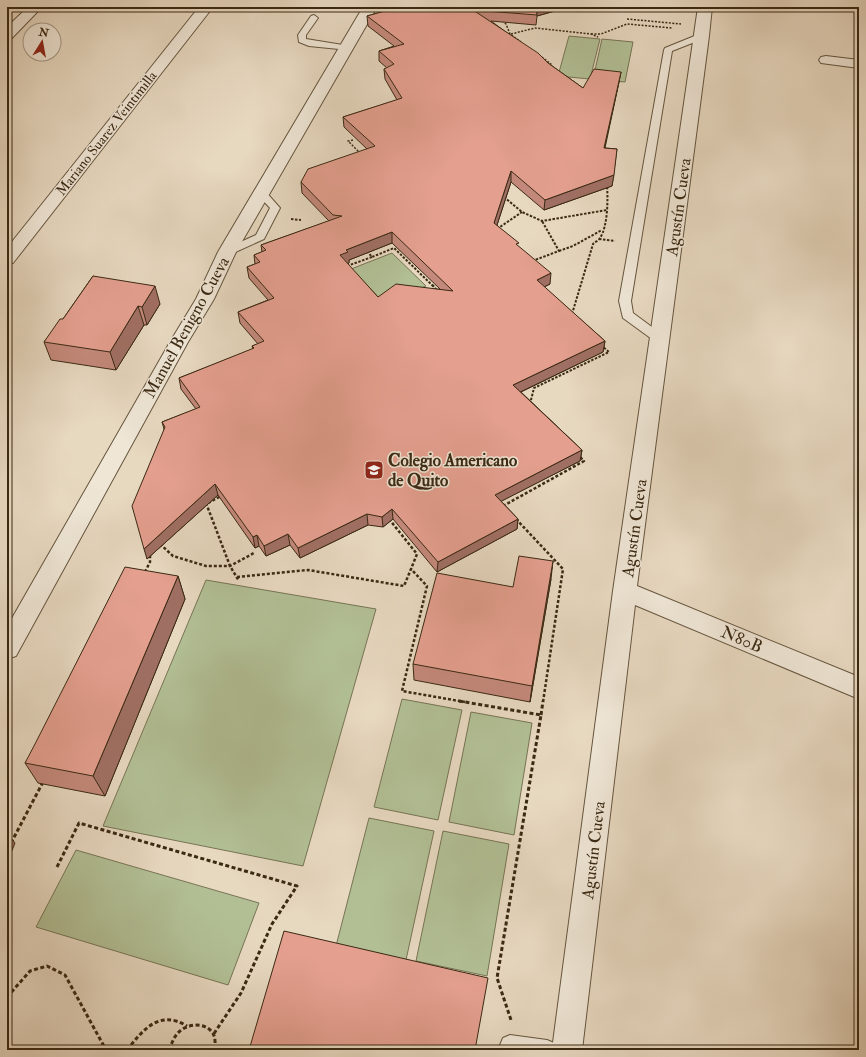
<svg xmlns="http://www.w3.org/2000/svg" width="866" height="1057" font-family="'IM FELL Double Pica',serif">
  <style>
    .green { fill: #b2bf95; stroke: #767454 }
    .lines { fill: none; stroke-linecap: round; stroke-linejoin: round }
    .service-casing { stroke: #65553e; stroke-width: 2 }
    .minor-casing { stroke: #65553e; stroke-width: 2 }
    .tertiary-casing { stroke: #65553e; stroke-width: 2 }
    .path-far3 { stroke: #3a2913; stroke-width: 1.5; stroke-dasharray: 2 1.5; stroke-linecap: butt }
    .path-far2 { stroke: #3a2913; stroke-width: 2; stroke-dasharray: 2.5 1.5; stroke-linecap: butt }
    .path-far1 { stroke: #3a2913; stroke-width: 2.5; stroke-dasharray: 3 2; stroke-linecap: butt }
    .path { stroke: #3a2913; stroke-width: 3; stroke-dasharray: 4 2.5; stroke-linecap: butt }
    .service { fill: #efe6d6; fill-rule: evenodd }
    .minor { fill: #efe6d6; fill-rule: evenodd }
    .tertiary { fill: #efe6d6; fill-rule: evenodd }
    .wall { fill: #c4897b; stroke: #3a2913; fill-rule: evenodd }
    .shaded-wall { fill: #a06f64; stroke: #3a2913 }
    .building { fill: #e49f8f; stroke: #3a2913; fill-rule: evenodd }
    .labels { text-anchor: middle; stroke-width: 3; stroke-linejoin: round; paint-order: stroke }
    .far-street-label { font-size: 14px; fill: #3a2913; stroke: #efe6d6 }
    .street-label { font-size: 17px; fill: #3a2913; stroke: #efe6d6 }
    .poi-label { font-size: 17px; font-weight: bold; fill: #3a2913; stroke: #efe6d6; text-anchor: start }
  </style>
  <rect width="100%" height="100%" fill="#e7d8c0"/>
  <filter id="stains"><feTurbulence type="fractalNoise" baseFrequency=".005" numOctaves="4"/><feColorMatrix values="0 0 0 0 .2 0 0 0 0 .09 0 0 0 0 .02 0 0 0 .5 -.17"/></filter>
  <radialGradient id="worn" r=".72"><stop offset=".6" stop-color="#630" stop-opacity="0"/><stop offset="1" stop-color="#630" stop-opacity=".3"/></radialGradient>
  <g class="green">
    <path d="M569,36L600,39L590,79L558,76Z"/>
    <path d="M602,39L633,42L625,82L593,79Z"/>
    <path d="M392,253L426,286L381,305L364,290L366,284L351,269Z"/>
    <path d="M206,580L376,609L303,866L103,826Z"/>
    <path d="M402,699L462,710L438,820L374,807Z"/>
    <path d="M471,712L532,723L514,835L449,822Z"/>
    <path d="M369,818L434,831L406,960L336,946Z"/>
    <path d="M443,831L509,844L487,976L416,961Z"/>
    <path d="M76,850L259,903L228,985L36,927Z"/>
  </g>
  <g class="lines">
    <defs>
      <g id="service">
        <path d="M314,15L318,18L306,35V39L349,46L350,48L349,50L309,46L299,42L298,35L311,16Z"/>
        <path d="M702,33L705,34L706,36L705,38L672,51L631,301L633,313L664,336L666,339L664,342H656L623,318L619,301L664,50L665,48Z"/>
        <path d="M261,190L265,191L280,208L265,237L264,239L231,254H223L221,252L223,250L256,235L270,208L256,193Z"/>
        <path d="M510,1035L547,1040L554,1043L557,1050H498L503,1038Z"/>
      </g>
      <g id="minor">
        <path d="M199,7H213L13,263L7,264V248Z"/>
        <path d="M363,7H377L236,252L214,299L188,342L16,656L7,659V627L170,342L196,299L218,252Z"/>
        <path d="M698,7H712L709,36L637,586L859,677V699L635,605L582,1050H552L613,591Z"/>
        <path d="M826,56L859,60V68L821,63L819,60L821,57Z"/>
      </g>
      <path id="tertiary" d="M28,7H42L12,38L7,39V27Z"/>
    </defs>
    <use href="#service" class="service-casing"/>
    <use href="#minor" class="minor-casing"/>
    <use href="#tertiary" class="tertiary-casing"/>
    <g class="path-far3">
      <path d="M627,19L681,24"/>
      <path d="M502,21L506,24L510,34L521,42"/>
      <path d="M511,34L535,28L591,34L598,37"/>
      <path d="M591,34H601L627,24L672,28"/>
      <path d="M539,55L551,64L548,65"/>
      <path d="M353,140L348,141L361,154"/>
    </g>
    <g class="path-far2">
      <path d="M504,197L522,212L542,221L607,210"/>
      <path d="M291,219L301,220"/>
      <path d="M497,229L522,212"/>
      <path d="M599,239L615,241"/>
      <path d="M367,251L372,257L394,248L433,286"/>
      <path d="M559,251L573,246L602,230"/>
      <path d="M532,261L559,251L542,221"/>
      <path d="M347,266L372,257"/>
      <path d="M438,284L433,286L438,291"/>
      <path d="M572,314L593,244C595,242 599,240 600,238C608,226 608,199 607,185"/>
      <path d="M530,404L534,388L609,352L602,346"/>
    </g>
    <g class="path-far1">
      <path d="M206,503L230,566L239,581"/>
      <path d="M208,503L221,496"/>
      <path d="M503,506L584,461L579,456"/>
      <path d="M389,519L417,554L411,569"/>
      <path d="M516,519L563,569L543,702"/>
      <path d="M160,544L173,556L206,566H230L254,553"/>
      <path d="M145,572L150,562V555"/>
      <path d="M237,577L308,570L404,586L411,569L427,586L402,691L465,702"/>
    </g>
    <g class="path">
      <path d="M459,701L541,715L497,978L511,1020"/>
      <path d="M541,715L543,701"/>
      <path d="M11,843L43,782"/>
      <path d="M57,867L79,823L297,886L272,924L241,993L213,1035"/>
      <path d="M7,997L30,971L47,966L65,975L106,1050"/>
      <path d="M127,1050C143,1030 159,1009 187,1026"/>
      <path d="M169,1050C172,1043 174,1036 180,1031C188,1024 204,1022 212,1032C216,1037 215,1044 215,1050"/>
    </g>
    <use href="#service" class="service"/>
    <use href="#minor" class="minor"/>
    <use href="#tertiary" class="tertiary"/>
  </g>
  <g class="wall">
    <path d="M399,7H569L537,16L536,25L491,21L548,63L583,88L619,82L605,148L617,149L612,186L544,210L511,182L497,225L518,246L550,284L544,287L605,341L603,352L521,392L582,450L580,461L501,501L518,519L517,529L437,572L393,519L383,527L368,525L300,558L290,545L266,556L259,546L255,548L218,495L147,559L164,429L162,422L196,409L181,389L179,378L253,349L252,346L258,344L240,323L238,312L268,300L249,278L247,267L255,264L254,255L262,252L261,245L329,221L302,193L301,182L367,149L344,127L343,117L397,100L385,79L384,69L387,68L379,61V51L394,46L368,26L367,16ZM392,243L440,289L378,297L347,264L349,263V260Z"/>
    <path d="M93,276L160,304L147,325H144L116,370L51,360L44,342L63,319Z"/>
    <path d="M178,576L185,599L105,796L38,783L25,763Z"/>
    <path d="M551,579L530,702L414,680L413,664L513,587Z"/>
  </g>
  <g class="shaded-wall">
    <path d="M536,7H569L537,16Z"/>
    <path d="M621,72L619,82L602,158L604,148Z"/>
    <path d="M511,171V182L494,234V223Z"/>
    <path d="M614,175L612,186L544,210L545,200Z"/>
    <path d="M392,232V243L349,260V263L341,266L340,255L346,250Z"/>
    <path d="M551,273L550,284L536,291L537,280Z"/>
    <path d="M155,286L160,304L147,325L142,307Z"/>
    <path d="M138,306L144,325L116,370L110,352Z"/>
    <path d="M605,341L603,352L512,396L513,385Z"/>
    <path d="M582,450L580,461L494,505L495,495Z"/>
    <path d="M215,484L218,495L147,559L144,549Z"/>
    <path d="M392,509L393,519L383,527L382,517Z"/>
    <path d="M367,514L368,525L300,558L298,548Z"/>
    <path d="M518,519L517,529L437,572L438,562Z"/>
    <path d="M288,534L290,545L266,556L264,546Z"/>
    <path d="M257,535L259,546L255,548L253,537Z"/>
    <path d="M553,561L551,579L530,702L532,686Z"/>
    <path d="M178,576L185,599L105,796L93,776Z"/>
    <path d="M11,838L15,843L7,863V848Z"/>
  </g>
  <g class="building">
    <path d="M399,7H536L537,15L473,10L538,53L548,63L583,88L594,69L621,72L604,148L617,149L614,175L545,200L511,171L494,223L519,243L516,244L551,273L537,280L605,341L513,385L582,450L495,495L518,519L438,562L392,509L382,517L367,514L298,548L288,534L264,546L257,535L253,537L215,484L144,549L132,506L165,427L162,422L200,407L179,378L254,348L252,346L264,341L238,312L274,298L247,267L260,262L254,255L266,250L261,245L342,216L333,215L301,182L308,169L375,146L343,117L402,98L384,69L394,64L379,51L404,44L367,16ZM392,232L453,291L396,284L378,297L340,255L348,252L346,250Z"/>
    <path d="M93,276L155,286L142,307L138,306L110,352L44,342L60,319H63Z"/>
    <path d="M519,556L553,561L532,686L413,664L437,573L513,587Z"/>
    <path d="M125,567L178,576L93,776L25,763L35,744Z"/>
    <path d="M7,836L11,838L7,848Z"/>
    <path d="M284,931L488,978L475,1050H249Z"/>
  </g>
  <defs>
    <symbol id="school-square" viewBox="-11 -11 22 22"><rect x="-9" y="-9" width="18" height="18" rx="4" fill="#8f2418" stroke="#efe6d6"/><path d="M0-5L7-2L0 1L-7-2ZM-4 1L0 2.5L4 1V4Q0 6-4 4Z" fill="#fff"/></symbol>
  </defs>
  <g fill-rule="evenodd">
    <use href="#school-square" x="363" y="459" width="22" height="22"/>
  </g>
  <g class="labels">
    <g class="far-street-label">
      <text transform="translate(106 133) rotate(-52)" y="5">Mariano Suarez Veintimilla</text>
    </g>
    <g class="street-label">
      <text transform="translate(678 207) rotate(-82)" y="6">Agustín Cueva</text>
      <text transform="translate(186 327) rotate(-61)" y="6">Manuel Benigno Cueva</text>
      <text transform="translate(634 528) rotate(-82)" y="6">Agustín Cueva</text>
      <text transform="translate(742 639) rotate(23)" y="6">N80B</text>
      <text transform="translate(593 850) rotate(-83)" y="6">Agustín Cueva</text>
    </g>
    <g class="poi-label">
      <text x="388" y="466">Colegio Americano<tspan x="388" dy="20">de Quito</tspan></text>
    </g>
  </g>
  <rect width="866" height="1057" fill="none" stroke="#e7d8c0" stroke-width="24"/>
  <rect x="8" y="8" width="850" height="1041" fill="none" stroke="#3a2913" stroke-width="2"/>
  <rect x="12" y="12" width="842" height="1033" fill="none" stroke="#3a2913"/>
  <g transform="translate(42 42) rotate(11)"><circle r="19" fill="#efe6d6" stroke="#a79a88"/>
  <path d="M0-3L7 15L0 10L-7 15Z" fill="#8f2418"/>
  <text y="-6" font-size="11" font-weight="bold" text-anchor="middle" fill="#3a2913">N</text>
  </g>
  <rect width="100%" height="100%" filter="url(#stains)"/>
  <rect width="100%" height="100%" fill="url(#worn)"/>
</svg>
